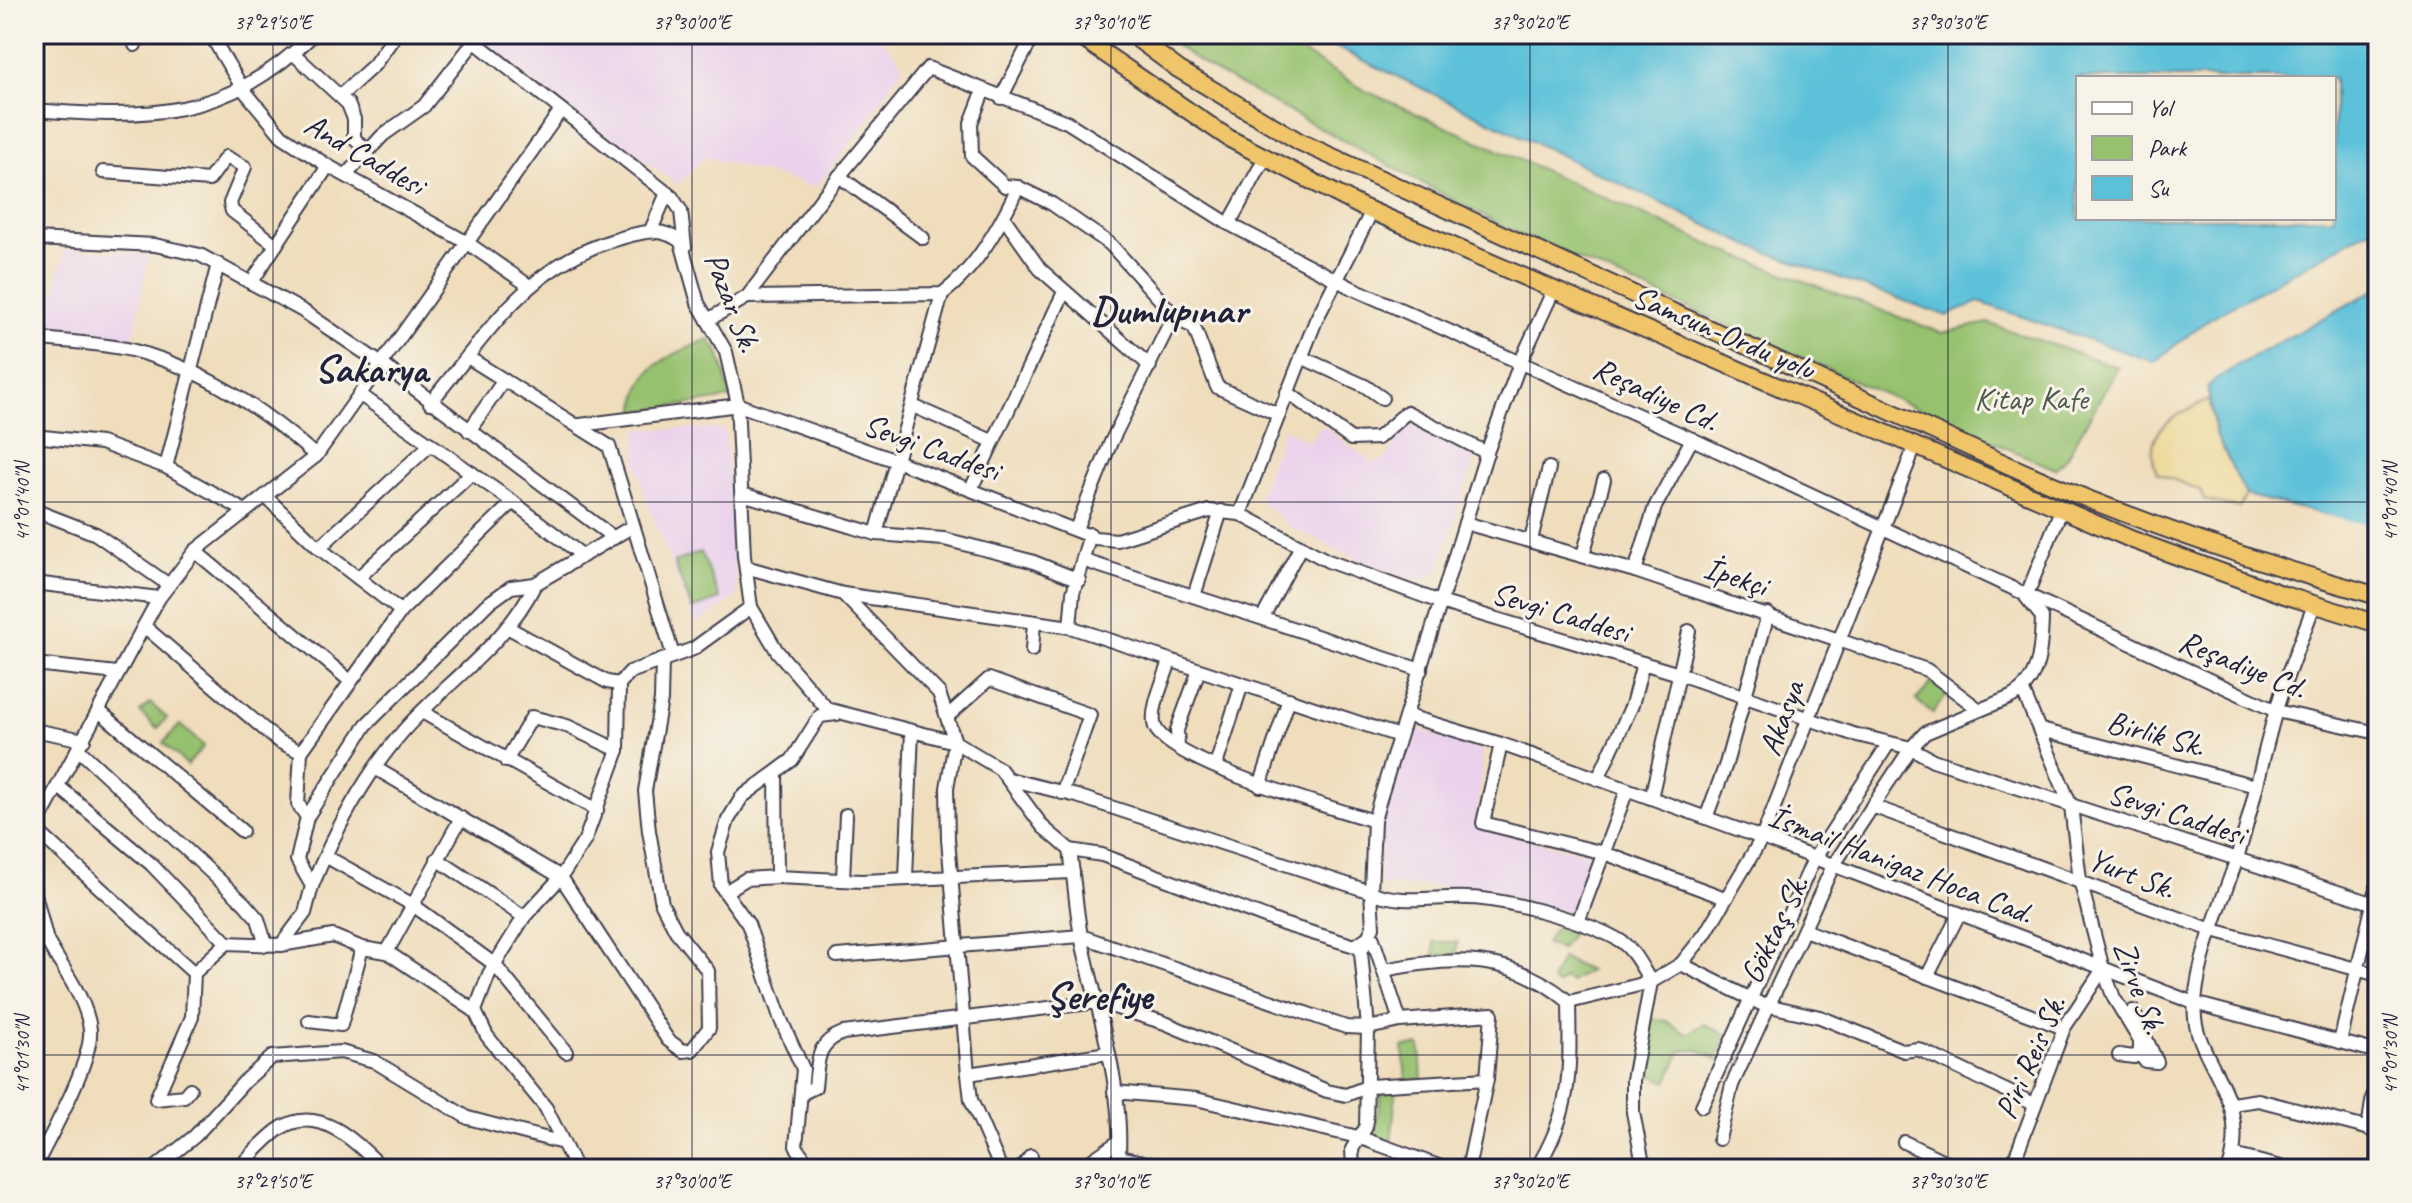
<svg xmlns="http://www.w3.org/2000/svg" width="2412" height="1203" font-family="Caveat,sans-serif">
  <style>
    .built { fill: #ead1ec }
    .green { fill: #96c16e; stroke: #5c7254; stroke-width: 2 }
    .sand { fill: #eeda9e; stroke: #887e6c; stroke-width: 2 }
    .water { fill: #5bc1d9; stroke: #3e728a; stroke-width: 2; fill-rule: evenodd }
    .pier { fill: #efddbc }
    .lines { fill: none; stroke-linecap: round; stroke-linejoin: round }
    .minor-casing { stroke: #413e4e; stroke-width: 16 }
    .highway-casing { stroke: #413e4e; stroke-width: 20 }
    .minor { stroke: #fff; stroke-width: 12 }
    .highway { stroke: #f0c469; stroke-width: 16 }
    .ticks { fill: none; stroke: #22223b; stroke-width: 2; stroke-opacity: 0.45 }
    .labels { text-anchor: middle; stroke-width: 6; stroke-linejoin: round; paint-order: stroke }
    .street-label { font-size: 32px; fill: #22223b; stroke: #f7f3e8 }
    .park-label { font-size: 32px; fill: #4b5a4d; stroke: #f7f3e8 }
    .district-label { font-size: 40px; font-weight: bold; fill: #22223b; stroke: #f7f3e8 }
    .neatline { fill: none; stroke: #22223b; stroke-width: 3 }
    .ticks-label { font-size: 20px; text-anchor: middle; fill: #22223b }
  </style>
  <rect width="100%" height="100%" fill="#f7f3e8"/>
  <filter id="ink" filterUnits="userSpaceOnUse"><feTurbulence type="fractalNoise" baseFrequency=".0125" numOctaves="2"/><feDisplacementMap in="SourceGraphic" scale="16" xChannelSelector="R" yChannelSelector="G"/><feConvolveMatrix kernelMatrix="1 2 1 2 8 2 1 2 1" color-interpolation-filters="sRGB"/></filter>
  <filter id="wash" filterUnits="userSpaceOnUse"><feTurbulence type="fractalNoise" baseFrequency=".006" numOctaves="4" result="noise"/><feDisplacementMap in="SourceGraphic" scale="32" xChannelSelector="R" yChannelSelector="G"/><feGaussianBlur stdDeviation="1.8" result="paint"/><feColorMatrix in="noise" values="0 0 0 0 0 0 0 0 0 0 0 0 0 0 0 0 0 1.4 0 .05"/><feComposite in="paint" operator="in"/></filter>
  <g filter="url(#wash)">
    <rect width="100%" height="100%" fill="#efddbc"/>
    <g class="built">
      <path d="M472,34H878L904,66L861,130L816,187L705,157L678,184L551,96Z"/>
      <path d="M65,249L149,254L132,344L46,332Z"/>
      <path d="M1410,419L1477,452L1438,571L1420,581L1371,566L1289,526L1258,498L1284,428L1308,442L1322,425L1373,463L1386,458Z"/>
      <path d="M638,429H725L737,597L696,624L647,503L636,460Z"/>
      <path d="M1416,726L1420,730L1483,750L1476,827L1599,856L1574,914L1471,887L1381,885L1380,819L1406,741Z"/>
    </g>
    <g class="green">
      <path d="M1159,34H1272L1366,91L1722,250L1941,333L1988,323L2118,367L2066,458L2055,469L1506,228L1212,70Z"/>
      <path d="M708,339L719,352L731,398L636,412C636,364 670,357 708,339Z"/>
      <path d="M701,552L720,599L692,609L674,562Z"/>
      <path d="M1933,681L1945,689L1946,695L1933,713L1916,700Z"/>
      <path d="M150,703L167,718L157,729L140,712Z"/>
      <path d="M180,725L204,746L187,765L163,743Z"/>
      <path d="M1554,929L1572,933L1561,949L1546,944Z"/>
      <path d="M1434,942H1458L1455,956L1434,955Z"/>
      <path d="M1562,958L1589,971L1570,982L1564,978L1557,985L1551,980Z"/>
      <path d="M1652,1018L1666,1021L1687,1034L1704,1024L1726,1035L1717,1059L1699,1050L1681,1051L1667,1082L1641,1071Z"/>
      <path d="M1420,1045L1422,1079L1406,1081L1403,1047Z"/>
      <path d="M1382,1092H1396L1391,1143L1373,1137Z"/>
    </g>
    <path class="sand" d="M2209,400L2216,435L2246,495L2239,508L2204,500L2200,490L2157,473C2140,428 2175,416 2209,400Z"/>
    <g class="water">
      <path d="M1316,34H2378V225L2209,319L2154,362L1979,302L1947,316L1750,246L1323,41ZM2078,78H2334V218H2078Z"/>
      <path d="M2378,288V529L2246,495L2216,435L2207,386L2236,366Z"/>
    </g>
    <path class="pier" d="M2252,499L2378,527V533L2311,513L2250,502Z"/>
  </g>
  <g filter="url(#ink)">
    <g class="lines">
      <defs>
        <g id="minor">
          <path d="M132,34L135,45"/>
          <path d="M210,34L243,89L282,136L328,166L466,242L528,285"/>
          <path d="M465,34L672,197L681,211L685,247"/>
          <path d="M294,54L348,104L354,119V138L368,153"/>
          <path d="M983,92L971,123L972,156L1005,186L1018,187L1052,204L1110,244L1174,315L1111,442L1076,529"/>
          <path d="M340,96L374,65L396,34"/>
          <path d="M1001,98L1034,34"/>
          <path d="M34,110C150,119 225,120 314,34"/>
          <path d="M103,172L209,180L226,157L245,167L230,203L232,211L276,245"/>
          <path d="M346,175L383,135L424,106L474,42"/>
          <path d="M839,176L923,238"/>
          <path d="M1004,218L1040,269L1150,366"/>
          <path d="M1229,224L1266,156"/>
          <path d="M651,230L667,193"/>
          <path d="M34,239L155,245L200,255L303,311L383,365L614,538"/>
          <path d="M251,283L328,166"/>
          <path d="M747,297L942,294C975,270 1001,224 1018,187"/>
          <path d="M1173,318L1194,327L1217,387L1279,415"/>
          <path d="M708,320L747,297L824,195L928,68L1067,122L1229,224L1352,288L1692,439L2276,711L2378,733"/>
          <path d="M34,338C66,342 100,343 131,350C200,367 264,410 316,456"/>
          <path d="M1301,357L1365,386L1382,398"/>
          <path d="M469,358L609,446L673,655"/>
          <path d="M1287,392L1351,439L1378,438L1407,412L1487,453"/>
          <path d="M362,396L513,502L583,556"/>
          <path d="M430,403C489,333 527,263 621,238C646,231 663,226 684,244"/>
          <path d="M913,406L992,441"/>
          <path d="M580,425L739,405L896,461L1095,538L1117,540L1209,511L1240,514L1328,561L1440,602L1679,674L1853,734L1911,748L1933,760L2378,905"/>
          <path d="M469,431L504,380"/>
          <path d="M34,436L101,443L166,467L245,511"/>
          <path d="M166,467L218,264"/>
          <path d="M971,489L1064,292"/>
          <path d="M742,494L876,534L944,539L1031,561L1079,580"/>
          <path d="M265,496L319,548L401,611"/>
          <path d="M34,510L96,534L169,585"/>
          <path d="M1240,514L1316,320L1372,211"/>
          <path d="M1465,523L1635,571L1927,670L1977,708"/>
          <path d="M876,534L942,294"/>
          <path d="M1531,540L1549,468"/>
          <path d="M319,548L431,444"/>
          <path d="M195,551L349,680"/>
          <path d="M1583,555L1604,480"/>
          <path d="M1085,561L1421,670"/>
          <path d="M749,568L843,594L939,693L955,742L1000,769L1043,827L1070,850C1074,879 1076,908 1081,936C1097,1012 1126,1090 1118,1169"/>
          <path d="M1635,571L1655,507L1692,439"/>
          <path d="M358,578L472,473"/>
          <path d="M34,583L159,598"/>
          <path d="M843,594L1070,627L1399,736"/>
          <path d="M1194,596L1221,511"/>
          <path d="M751,607L777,651L827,709L955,742L947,788L948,839L968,1074L971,1100L1001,1169"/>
          <path d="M1263,617L1301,546"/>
          <path d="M144,626L278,741L301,752"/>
          <path d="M507,627L607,682L619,684"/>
          <path d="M1070,627L1073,593L1090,534"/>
          <path d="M1032,650L1034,622"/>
          <path d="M1170,661C1165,678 1149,710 1155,727C1171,763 1333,808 1374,821"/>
          <path d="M34,664L117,673"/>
          <path d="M2023,691L2071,806L2080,880L2103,969L2114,998L2140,1041V1052L2134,1057L2119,1055"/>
          <path d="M99,711L242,831"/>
          <path d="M422,712L597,810"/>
          <path d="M949,715L989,679L1090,715L1062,793"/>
          <path d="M1408,716L1501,744L1762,838L2194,1003L2378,1052"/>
          <path d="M34,730L84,740"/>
          <path d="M2041,730L2256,786"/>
          <path d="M1501,744L1483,823L1604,853L1725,898"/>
          <path d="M1178,747L1177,730L1199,670"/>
          <path d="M79,750L244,903L258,919L266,945"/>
          <path d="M506,761L532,717L567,726L618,750"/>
          <path d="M1216,765L1242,684"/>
          <path d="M375,768L561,877L668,1040L683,1051L692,1050L709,1028L708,971L676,931L662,904L649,831L645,791L661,700L662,660"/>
          <path d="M776,773L777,877L862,881L1073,872"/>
          <path d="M1009,779L1077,796L1371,892L1374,821L1380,799L1486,455L1520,363L1554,289"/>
          <path d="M1598,779L1632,705L1643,663"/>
          <path d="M58,786L151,864L227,943"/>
          <path d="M1260,786L1289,699"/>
          <path d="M1651,798L1689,631"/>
          <path d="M1872,806L2209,929L2378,975"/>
          <path d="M307,817L366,725L486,605L511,587L535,584L633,526"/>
          <path d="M1706,818L1726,764L1768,614"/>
          <path d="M35,829L194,973L192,1017L156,1099L184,1096L190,1089"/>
          <path d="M34,830L159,598L195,551L316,456L561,110"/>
          <path d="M1070,850L1102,855L1283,924L1355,946L1365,939H1373L1400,1021"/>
          <path d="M327,857L413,905L494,964L566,1052"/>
          <path d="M437,859L524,917"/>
          <path d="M843,878L846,815"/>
          <path d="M906,878L912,731"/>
          <path d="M312,886C334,832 366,773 405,729C448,681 507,643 535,584"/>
          <path d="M34,890L47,941L34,942"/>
          <path d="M725,892L746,879L777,877"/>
          <path d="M1578,922L1627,790"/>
          <path d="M1804,930L2064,1028"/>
          <path d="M281,945L305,913L312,886L297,860L307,817L298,804L301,752L401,611L513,502"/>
          <path d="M387,952L461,818"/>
          <path d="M837,956L1081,936L1346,1027L1368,1028L1400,1021L1492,1014L1487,1079L1468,1169"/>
          <path d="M1681,964L1761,1004L1820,1017L1904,1051L1918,1049L2034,1104"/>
          <path d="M1384,970C1452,956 1513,953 1569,1002C1570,1068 1573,1110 1536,1169"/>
          <path d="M194,973L227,943L281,945L333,936L362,948L387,952L475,1011"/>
          <path d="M1927,977L1959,914"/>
          <path d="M2133,1011L2157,1062L2145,1061L2139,1053"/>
          <path d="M309,1021L341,1025L362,948"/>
          <path d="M2340,1042L2378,883"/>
          <path d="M968,1074L1108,1053"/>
          <path d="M1114,1092L1196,1099L1358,1137L1447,1169"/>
          <path d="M803,1093L815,1087C818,1061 816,1043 843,1033L1098,1002L1165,1023L1327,1091L1346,1095L1369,1086L1487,1079"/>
          <path d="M2232,1104L2258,1100L2378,1131"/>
          <path d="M1702,1106L1814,859L1889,743"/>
          <path d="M2368,1129L2373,1096"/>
          <path d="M1719,1139L1732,1085L1833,866L1911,748L1925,733L2011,697C2041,681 2041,647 2042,617L2026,597L2061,510"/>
          <path d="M1904,1142L1960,1169"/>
          <path d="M2233,1155L2289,1169"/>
          <path d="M1119,1157L1176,1169"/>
          <path d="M34,1168C49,1139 93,1060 90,1030C87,999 62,968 47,941"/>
          <path d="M154,1169L195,1136L245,1081L272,1057L341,1052L374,1061L468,1118L563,1143"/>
          <path d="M237,1169C250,1157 263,1141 278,1130C317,1102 357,1142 383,1169"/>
          <path d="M576,1169L546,1108L487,1036L475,1011L489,974L524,917L561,877L585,840L618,750L619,684L630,672L693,649L751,607L744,556L737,400L726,352L698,303L681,242"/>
          <path d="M811,1169L796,1146L803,1069L781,1020L748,924L721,886L718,852L728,820L742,797L792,760L820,716L837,714"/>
          <path d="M1021,1169L1031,1156"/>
          <path d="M1089,1169L1092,1160L1118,1142"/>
          <path d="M1353,1169L1352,1149L1366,1127L1368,1028L1361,952L1373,927L1371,892C1401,905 1437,896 1469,898C1506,899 1591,922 1622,942C1635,952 1642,968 1651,982L1569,1002"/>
          <path d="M1644,1169L1633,1112V1080L1651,982L1681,964L1705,934L1762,838L1915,446"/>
          <path d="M2011,1169L2064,1028L2103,969"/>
          <path d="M2229,1169C2254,1091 2188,1060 2195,1001C2200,951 2220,908 2236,861C2252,813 2261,762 2275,714C2285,677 2301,641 2314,605"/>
        </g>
        <g id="highway">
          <path d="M1076,34L1230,139L1360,206L2133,540L2284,595L2378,624"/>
          <path d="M1131,34L1178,69L1300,142L2008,465C2128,519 2252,561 2378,596"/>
        </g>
      </defs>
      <use href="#minor" class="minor-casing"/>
      <use href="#highway" class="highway-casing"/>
      <use href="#minor" class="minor"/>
      <use href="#highway" class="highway"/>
    </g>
  </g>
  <path class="ticks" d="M273,34V1169M692,34V1169M1111,34V1169M1530,34V1169M1948,34V1169M2367,34V1169M34,502H2378M34,1055H2378"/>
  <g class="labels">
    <g class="street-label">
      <text transform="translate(365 154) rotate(30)" y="11">And Caddesi</text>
      <text transform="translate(733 302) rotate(69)" y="11">Pazar Sk.</text>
      <text transform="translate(1724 332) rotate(23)" y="11">Samsun-Ordu yolu</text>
      <text transform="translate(1656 394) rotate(25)" y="11">Reşadiye Cd.</text>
      <text transform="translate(932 447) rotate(20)" y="11">Sevgi Caddesi</text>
      <text transform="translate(1736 576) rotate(18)" y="11">İpekçi</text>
      <text transform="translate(1561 612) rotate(17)" y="11">Sevgi Caddesi</text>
      <text transform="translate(2243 664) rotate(22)" y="11">Reşadiye Cd.</text>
      <text transform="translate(1781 718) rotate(-70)" y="11">Akasya</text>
      <text transform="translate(2156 733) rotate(15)" y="11">Birlik Sk.</text>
      <text transform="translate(2177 813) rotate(18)" y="11">Sevgi Caddesi</text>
      <text transform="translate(1901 864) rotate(21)" y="11">İsmail Hanigaz Hoca Cad.</text>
      <text transform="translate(2132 873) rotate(21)" y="11">Yurt Sk.</text>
      <text transform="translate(1774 929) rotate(-64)" y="11">Göktaş Sk.</text>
      <text transform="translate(2140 987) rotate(70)" y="11">Zirve Sk.</text>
      <text transform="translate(2030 1057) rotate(-66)" y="11">Piri Reis Sk.</text>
    </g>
    <g class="park-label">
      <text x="2031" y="409">Kitap Kafe</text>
    </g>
    <g class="district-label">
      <text x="1169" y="323">Dumlupınar</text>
      <text x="371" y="382">Sakarya</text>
      <text x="1099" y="1009">Şerefiye</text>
    </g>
  </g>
  <rect width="2412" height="1203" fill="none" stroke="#f7f3e8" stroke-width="88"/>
  <rect x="2076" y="76" width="260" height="144" fill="#f7f3e8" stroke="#a29fa3" stroke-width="2"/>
  <rect x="2092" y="102" width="40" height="12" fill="#ffffff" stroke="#a29fa3" stroke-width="2"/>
  <text x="2148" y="116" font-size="24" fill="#22223b">Yol</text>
  <rect x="2092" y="136" width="40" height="24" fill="#96c16e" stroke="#a29fa3" stroke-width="2"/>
  <text x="2148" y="156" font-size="24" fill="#22223b">Park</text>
  <rect x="2092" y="176" width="40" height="24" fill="#5bc1d9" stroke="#a29fa3" stroke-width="2"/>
  <text x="2148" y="196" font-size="24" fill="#22223b">Su</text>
  <rect x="44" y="44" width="2324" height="1115" class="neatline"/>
  <g class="ticks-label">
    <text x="273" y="29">37°29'50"E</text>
    <text x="692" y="29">37°30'00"E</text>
    <text x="1111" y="29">37°30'10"E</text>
    <text x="1530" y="29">37°30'20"E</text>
    <text x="1948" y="29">37°30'30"E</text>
    <text transform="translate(22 502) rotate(-90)" y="7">41°01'40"N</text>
    <text transform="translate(2390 502) rotate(-90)" y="7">41°01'40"N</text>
    <text transform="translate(22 1055) rotate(-90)" y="7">41°01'30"N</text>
    <text transform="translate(2390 1055) rotate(-90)" y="7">41°01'30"N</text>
    <text x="273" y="1188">37°29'50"E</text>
    <text x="692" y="1188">37°30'00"E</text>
    <text x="1111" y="1188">37°30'10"E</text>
    <text x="1530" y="1188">37°30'20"E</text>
    <text x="1948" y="1188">37°30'30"E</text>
  </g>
</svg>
